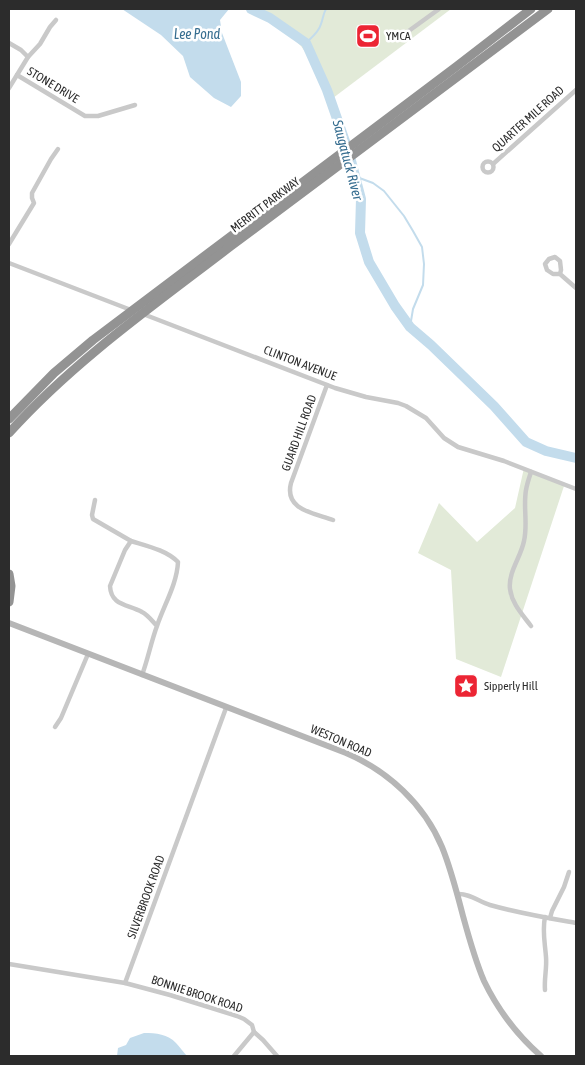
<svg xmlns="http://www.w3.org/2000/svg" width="585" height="1065" font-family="'Asap Condensed',sans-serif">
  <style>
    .green { fill: #e2ead8 }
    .water { fill: #c3dcec }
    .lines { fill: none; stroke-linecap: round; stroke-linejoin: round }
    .stream { stroke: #c3dcec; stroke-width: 2 }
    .river { stroke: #c3dcec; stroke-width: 10 }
    .minor { stroke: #c9c9c9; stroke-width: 4.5 }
    .secondary { stroke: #b6b6b6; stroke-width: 6 }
    .motorway { stroke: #939393; stroke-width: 9 }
    .labels { text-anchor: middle; stroke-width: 5; stroke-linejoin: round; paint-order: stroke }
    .poi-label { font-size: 12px; fill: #2c2c2c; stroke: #fff; text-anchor: start }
    .street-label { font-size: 12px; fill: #2c2c2c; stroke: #fff }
    .water-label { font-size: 14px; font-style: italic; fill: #376e90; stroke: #fff }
  </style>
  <rect width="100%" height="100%" fill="#fff"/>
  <g class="green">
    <path d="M262,9H451L333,98L325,79L301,46Z"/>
    <path d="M524,468L565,483L501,677L456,659L451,570L418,553L439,503L477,542L515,508Z"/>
  </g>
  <g class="water">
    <path d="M122,9H229L220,20L222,33L241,82V96L231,107L214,98L190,77L183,56L161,35Z"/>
    <path d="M144,1033C156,1033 168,1034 176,1043C180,1047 183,1052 187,1056H117L118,1048L126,1045L130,1038Z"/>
  </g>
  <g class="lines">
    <g class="stream">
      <path d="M306,43C311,38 319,32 321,24C323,19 323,14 326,9"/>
      <path d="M354,176L373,183L384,191L404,216L413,231L422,247L424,264L423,285L413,309L410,327"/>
    </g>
    <path class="river" d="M251,9L270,18L306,43L327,90L349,153L361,199L360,233L369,262L395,306L410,327L431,345L494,406L526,442L546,451L576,458"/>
    <g class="minor">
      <path d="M399,38L439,9"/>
      <path d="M9,43L21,50L28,57"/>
      <path d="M17,75L85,116H98L135,105"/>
      <path d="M9,88L28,57L40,44L50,27L56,20"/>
      <circle cx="488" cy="167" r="5.5"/>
      <path d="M493,164L576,90"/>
      <path d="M9,244L34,203L32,198V193L51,159L58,149"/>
      <path d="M9,263L131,310"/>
      <path d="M560,274L561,270L560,261L555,257L549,259L545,264L547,270L553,274H560L576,288"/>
      <path d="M143,314L335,388L366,397L398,403L406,406L426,418L444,438L458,447L504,461L576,489"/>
      <path d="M327,385L291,483C284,510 314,513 333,520"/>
      <path d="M95,500L92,515L93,519L131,541"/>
      <path d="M531,626C522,614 512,604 510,589C508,572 521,557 524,541C528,524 523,507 526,490C527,484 529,478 531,472"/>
      <path d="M142,675C148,659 151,642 157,626C164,605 177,584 178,562C166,550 147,546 131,541L125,550L110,586C111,606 128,604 142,612C148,615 152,621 157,626"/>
      <path d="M55,727L61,718L88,654"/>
      <path d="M457,894C470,893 479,902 490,905C518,913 548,918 576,923"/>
      <path d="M545,917C542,931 545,943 546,957C547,968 544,979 545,990"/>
      <path d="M550,918L552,911L564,887L569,872"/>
      <path d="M9,964L125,983L170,995L237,1016L244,1019L252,1025L254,1032L263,1040L277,1056"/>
      <path d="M125,983L226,708"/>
      <path d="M234,1056L254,1032"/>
    </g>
    <path class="secondary" d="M9,623L346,753C388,771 424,804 442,847C451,869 457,893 463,916C469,938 475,960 484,981C498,1010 517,1035 541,1056"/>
    <g class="motorway">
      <path d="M9,419L54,373L93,340L457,66L531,9"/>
      <path d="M9,433C74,361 154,305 231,246C336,167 442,88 548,9"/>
      <path d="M9,574L11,586L9,602"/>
    </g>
  </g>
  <defs>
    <symbol id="stadium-square" viewBox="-11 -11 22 22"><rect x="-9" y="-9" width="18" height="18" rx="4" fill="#ec2534" stroke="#fff"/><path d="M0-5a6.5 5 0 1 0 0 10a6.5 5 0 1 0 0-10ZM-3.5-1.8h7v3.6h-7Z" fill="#fff"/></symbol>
    <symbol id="sight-square" viewBox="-11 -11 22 22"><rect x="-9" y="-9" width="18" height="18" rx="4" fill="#ec2534" stroke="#fff"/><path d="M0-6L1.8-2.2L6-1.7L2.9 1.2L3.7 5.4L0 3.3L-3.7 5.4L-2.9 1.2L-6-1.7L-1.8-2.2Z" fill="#fff"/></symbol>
  </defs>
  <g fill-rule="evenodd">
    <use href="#stadium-square" x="354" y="22" width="28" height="28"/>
    <use href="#sight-square" x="452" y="672" width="28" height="28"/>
  </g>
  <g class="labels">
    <g class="poi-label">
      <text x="386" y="40">YMCA</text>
      <text x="484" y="690">Sipperly Hill</text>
    </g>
    <g class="street-label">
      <text transform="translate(53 85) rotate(31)" y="4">STONE DRIVE</text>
      <text transform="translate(528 119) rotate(-42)" y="4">QUARTER MILE ROAD</text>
      <text transform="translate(265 205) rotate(-37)" y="4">MERRITT PARKWAY</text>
      <text transform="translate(300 363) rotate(21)" y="4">CLINTON AVENUE</text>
      <text transform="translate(299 433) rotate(-70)" y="4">GUARD HILL ROAD</text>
      <text transform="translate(341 741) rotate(23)" y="4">WESTON ROAD</text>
      <text transform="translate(146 897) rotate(-70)" y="4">SILVERBROOK ROAD</text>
      <text transform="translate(197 994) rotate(18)" y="4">BONNIE BROOK ROAD</text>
    </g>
    <g class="water-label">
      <text x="197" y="39">Lee Pond</text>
      <text transform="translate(348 160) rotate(75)" y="5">Saugatuck River</text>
    </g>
  </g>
  <rect width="585" height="1065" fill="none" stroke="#2c2c2c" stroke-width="20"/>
</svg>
